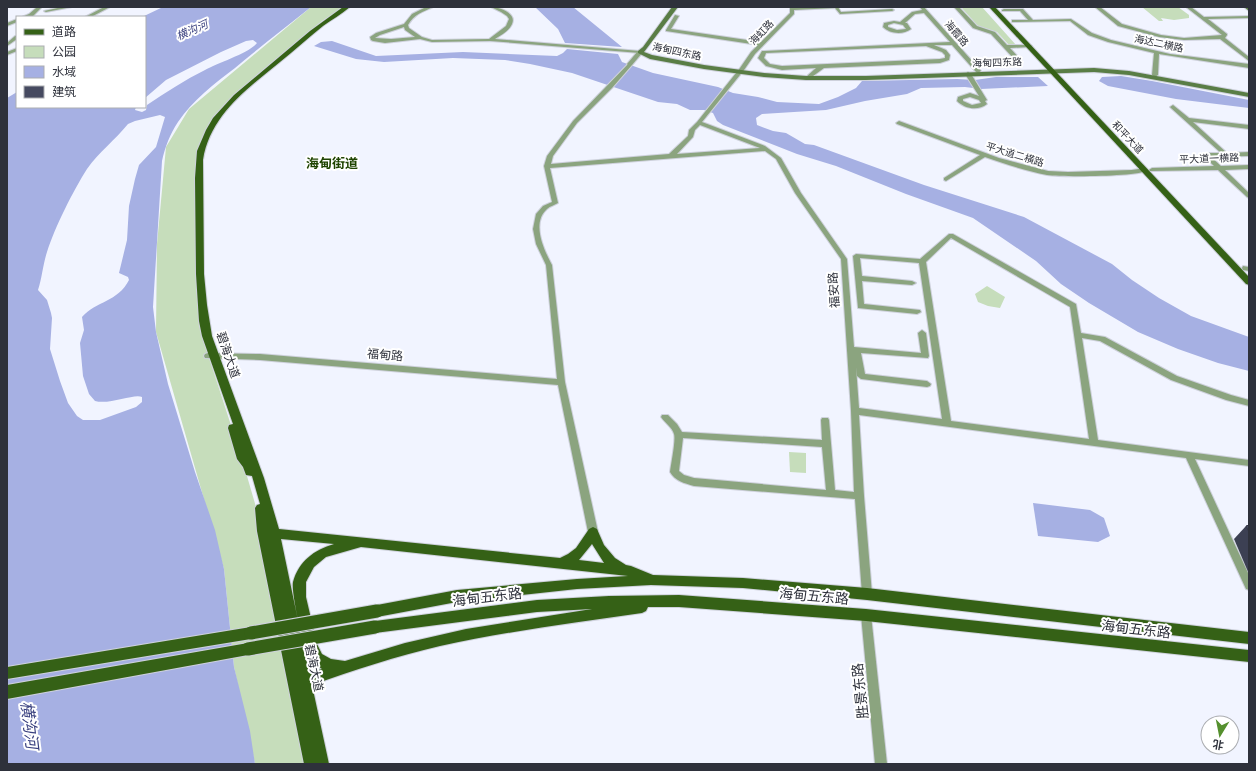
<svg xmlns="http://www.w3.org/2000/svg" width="1256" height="771" font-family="Montserrat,'Noto Sans SC',sans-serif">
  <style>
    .green { fill: #c6ddbb }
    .water { fill: #a6b0e3; fill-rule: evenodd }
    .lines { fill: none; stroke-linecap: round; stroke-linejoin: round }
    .minor-casing { stroke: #ced1dc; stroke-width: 2 }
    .tertiary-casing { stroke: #ced1dc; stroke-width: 2 }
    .secondary-casing { stroke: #ced1dc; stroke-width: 2 }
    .primary-casing { stroke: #ced1dc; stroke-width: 2 }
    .minor { fill: #8ba47f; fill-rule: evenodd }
    .tertiary { fill: #8ba47f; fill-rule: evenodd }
    .secondary { fill: #597d45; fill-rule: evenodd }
    .primary { fill: #356116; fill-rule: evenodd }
    .primary-bridge-casing { stroke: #ced1dc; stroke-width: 15; stroke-linecap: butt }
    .primary-bridge { stroke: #356116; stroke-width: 13 }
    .wall { fill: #3c4053 }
    .building { fill: #464a60; stroke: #313443 }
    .labels { text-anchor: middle; stroke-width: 4; stroke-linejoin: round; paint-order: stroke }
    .far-street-label { font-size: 10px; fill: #2e313b; stroke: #fff }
    .far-water-label { font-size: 11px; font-style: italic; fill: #383f7e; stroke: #fff }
    .street-label { font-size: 12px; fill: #2e313b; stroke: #fff }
    .far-district-label { font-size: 13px; font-weight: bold; fill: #1f4401; stroke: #fff }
    .near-street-label { font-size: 14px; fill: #2e313b; stroke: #fff }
    .near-water-label { font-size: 16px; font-style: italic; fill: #383f7e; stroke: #fff }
  </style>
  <rect width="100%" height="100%" fill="#f1f4ff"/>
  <g class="green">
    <path d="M311,7H344L322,21L225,104L215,116L196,176V281L201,333L242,459L263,531L310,764H255L234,667L224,569L156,332L157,244L166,147L189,109Z"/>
    <path d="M961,7H982L1016,45H1009L997,32L978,26Z"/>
    <path d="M1142,7H1178L1189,15V18L1174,20L1161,18L1163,21H1159Z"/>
    <path d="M987,286L1005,297L1000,308L988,306L978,302L975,294Z"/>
    <path d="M789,452L806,453V473L790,472Z"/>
  </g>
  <g class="water">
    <path d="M163,7H311C286,27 260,47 235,68C214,84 193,100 178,122C170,134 165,147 162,161L153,307L156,332L168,384L195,472L215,530L224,569L234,667L250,731L255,764H7V98L17,92V107H136L135,110L142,112L146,110L147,105C166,92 185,80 205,70C217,63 249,53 257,43L253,40L246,41L221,52L166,80L145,98V17H142ZM160,115L165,117L156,147L139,165L135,179L129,206L127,240L119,273L128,277L129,280C118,302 96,301 82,317L84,330L80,343L83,376L89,394L95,401C110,405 135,393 142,397V402L136,407L100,420H83L77,416L68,403L60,381L50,349L52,318L51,313L47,300L38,290C42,278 43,264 47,252C55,227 73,191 87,169C99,152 115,140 128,124L135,121Z"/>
    <path d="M535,7H573L622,47L565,43L558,29Z"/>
    <path d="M332,41L376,56L463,52L557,56L563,53L567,49L618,54L622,62L653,73L718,87L733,93L758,97L777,102L819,104L838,97L856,88L862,81L957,79L975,80L996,77H1038L1048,86L981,89L965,87L921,88L907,94L865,101L826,110L762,114L756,118L757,125L773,131L786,133L805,144L814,145L924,185L1024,217L1112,264L1132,280L1159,298L1191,316L1249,337V371L1218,363L1178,349L1138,332L1089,303L1061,284L1036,261L973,218L906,194L836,166L797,154L723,125L717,121L713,113L704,110H690L677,104L658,102L572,73L530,64L505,60L453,58L384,62L356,59L314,46L321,42Z"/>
    <path d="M1121,76L1152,81L1249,100V108L1176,99L1108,86L1099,81L1102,77Z"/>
    <path d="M1033,503L1090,510L1104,518L1110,536L1098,542L1038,536Z"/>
  </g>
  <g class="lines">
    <defs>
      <g id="minor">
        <path d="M36,7L41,8L33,16L22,17L29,14L36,8Z"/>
        <path d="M62,7H72L46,12L44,11Z"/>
        <path d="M104,7H110L91,17H85Z"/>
        <path d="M426,7H433C423,12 414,14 408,25L409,28L422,37L432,40L489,39L506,26L509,19L507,16L501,12L491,7C499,7 517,13 512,24C509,31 501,35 495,39L640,51L642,52L640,53L490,41L432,42L420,39L385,43L373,41L371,40L370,37L376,33L404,24L412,14ZM404,27L405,30L415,37L391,39L375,38L380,35Z"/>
        <path d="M790,7H838L841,12L892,9L894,10L892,11L840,14L835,8L794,10V14L755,54L744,70L702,122L765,146L781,158L801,193L847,259L854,347L921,353L918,333L922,330L926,333L929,356L928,358L861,353L865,374L927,381L931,384L930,386L927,387L861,379L857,376L856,367L859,408L942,419L919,263L860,258L862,276L912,281L916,283L912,285L862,281L864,304L920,310L921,312L917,314L858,308L853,256L856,254L920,259L949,234H953L1076,304L1081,333L1105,337L1177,376L1231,395L1249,400V406L1226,400L1171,380L1100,341L1082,338L1098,440L1249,460V466L1195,459L1249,575V590L1246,589L1186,458L859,415L864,496L872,594L870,597L867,598L864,597L862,594L855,499L694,486C684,483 675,481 670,472C671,464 676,440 674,434C672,427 665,423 661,417L662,415H668L677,424L682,432L822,440L821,420L822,418H828L829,420L835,490L854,492L851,411L841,259L795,193L776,159L765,151L550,168L558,203C555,205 550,206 547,209C531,223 544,250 552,265L565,382L598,532L596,535L593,536L590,535L588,532L558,385L260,360L205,358L204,356L205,354L208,353L260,354L557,379L546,265L536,244L533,229L536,214L543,206L552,202L544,166L547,156L573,121L630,62L632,63V65L612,88L577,123L553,156L551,164L669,154L688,136L689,130L697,122L740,68L751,52L758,45L666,31V30L675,15L679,16L671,29L761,42L790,13ZM700,125L760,148L677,154L693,137L695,130ZM951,238L1070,307L1089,439L951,421L926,262ZM683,438L822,447L826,490L694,478L684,475L679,471Z"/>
        <path d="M920,7H924L974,63L1016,61L991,34L973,28L954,7H959L977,26L995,32L1007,45H1030L1032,46L1030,47L1010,48L1022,61V63L977,66L981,71L978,73L976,72L952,45H934L946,50L950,55L949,60L940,63L824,68L809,79L806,77L816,68L782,70L766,66L758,58L762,51H764L950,42L924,13L915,14L905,23H907L911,29C903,35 890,34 883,27L884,23L894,21L900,22L912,12L922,10ZM894,23L903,25L906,29L897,30L888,27V25ZM926,46L942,52L945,55V58L940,59L782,66L770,64L764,58L766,53Z"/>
        <path d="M1095,7H1100L1122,24L1161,35L1184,38L1222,35L1186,7H1191L1204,17L1249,16V18L1208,19L1227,34V35L1225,38L1249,57V61L1220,39L1184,40L1159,37L1118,26Z"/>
        <path d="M1004,9H1023L1033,20L1071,19L1092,33L1111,40L1170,54L1249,64V68L1159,54L1158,75L1155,77L1152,75L1154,53L1108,42L1088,35L1070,21L1012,22V20H1028L1020,11H1002V10Z"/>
        <path d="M17,19V22L7,26V23Z"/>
        <path d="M15,36H17V39L7,46V43Z"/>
        <path d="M17,48V51L7,55V52Z"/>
        <path d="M968,72L971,74L987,100L985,101L987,104C978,111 965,109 957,101L958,97L970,93L979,96L965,74ZM970,97L979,100L981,103L972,105L963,101V99Z"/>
        <path d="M1173,105L1189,118L1249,125V129L1193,122L1227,153L1249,152V156L1211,157L1221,166L1249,165V169L1225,170L1249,193V198L1247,197L1218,170L1150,171L1149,170L1152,168L1214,166L1203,155L1206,153H1221L1171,108L1170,107Z"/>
        <path d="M899,121L999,158L1048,171L1068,172L1132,170L1145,168L1148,170C1139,177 1061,177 1047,175C1027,171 1005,164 985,157L946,181L944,180V178L980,155L897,124L896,123Z"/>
        <path d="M1243,266L1249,267V271L1243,270L1242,268Z"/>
        <path d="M866,610L870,612L871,615L887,764H875L861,615L862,612Z"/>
      </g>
      <path id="tertiary" d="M638,51L643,52L632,65H628L627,64Z"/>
      <g id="secondary">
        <path d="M672,7H678L644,52L652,55L704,65L764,73L806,76H866L1094,68L1129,71L1249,93V97L1129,75L1094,72L866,80H806L764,77L704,69L650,59L638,53V51L643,47Z"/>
        <path d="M1244,7H1249V11Z"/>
      </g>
      <g id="primary">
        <path d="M343,7H350C342,14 331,20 323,26C308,38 295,50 280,62C248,88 210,115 203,160L204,274L207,305L212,336L264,478L279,529L560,558L568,554L576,548L589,529L593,527L597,529L604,545L615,558L626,565L631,566L653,575L743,578L867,588L1249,632V644L867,600L743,588L651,585L577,589L457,602L377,617L373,615L371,611L373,607L377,605L457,590L577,579L628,576L361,547L326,557L314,567L306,582V597L317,644L322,654L331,659L345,661L405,643L466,629L592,609L537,612L375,633L370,631L369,627L370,623L375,621L537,600L609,596L679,595L866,609L1249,650V662L866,621L679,607H648L646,611L642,613C575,623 507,631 440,646C397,656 354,670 312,685L329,764H304L257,531L255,508L257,505L260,504L252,476L246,475L243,467L237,459L228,428L229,425L233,424L202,336L199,321L196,274L195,178L197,151L206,130L213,118L234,95L310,31ZM281,539L334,544C314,550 299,561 293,582C291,593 303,646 309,657C312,662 316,666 322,669L309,673ZM592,544L604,563L579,560Z"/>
        <path d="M989,7H995L1249,277V285L1246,284Z"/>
        <path d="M251,627L256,629L257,633L256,637L251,639L7,679V667Z"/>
        <path d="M248,643L253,645L254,649L253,653L248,655L7,699V685Z"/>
      </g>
    </defs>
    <use href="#minor" class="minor-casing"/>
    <use href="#tertiary" class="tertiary-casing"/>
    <use href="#secondary" class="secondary-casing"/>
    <use href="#primary" class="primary-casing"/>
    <use href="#minor" class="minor"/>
    <use href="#tertiary" class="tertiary"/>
    <use href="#secondary" class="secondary"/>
    <use href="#primary" class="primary"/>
    <defs>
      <g id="primary-bridge">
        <path d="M251,633L377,611"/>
        <path d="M248,649L375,627"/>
      </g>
    </defs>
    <use href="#primary-bridge" class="primary-bridge-casing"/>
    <use href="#primary-bridge" class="primary-bridge"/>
  </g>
  <path class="wall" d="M1249,525V574L1234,539L1246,526Z"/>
  <path class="building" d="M1249,525V532L1246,526Z"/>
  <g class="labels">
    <g class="far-street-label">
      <text transform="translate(761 32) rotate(-46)" y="4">海虹路</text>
      <text transform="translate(957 33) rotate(49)" y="4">海霞路</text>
      <text transform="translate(1159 43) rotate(12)" y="4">海达二横路</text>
      <text transform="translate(677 51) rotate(12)" y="4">海甸四东路</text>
      <text transform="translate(997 62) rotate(-2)" y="4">海甸四东路</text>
      <text transform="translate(1128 137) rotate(47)" y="4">和平大道</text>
      <text transform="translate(1015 154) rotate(17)" y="4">平大道二横路</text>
      <text transform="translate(1209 158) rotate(-2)" y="4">平大道一横路</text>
    </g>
    <g class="far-water-label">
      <text transform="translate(192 30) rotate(-24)" y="4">横沟河</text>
    </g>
    <g class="street-label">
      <text transform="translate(834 290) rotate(-94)" y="4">福安路</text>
      <text transform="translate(228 355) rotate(71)" y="4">碧海大道</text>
      <text transform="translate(385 355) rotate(5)" y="4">福甸路</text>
      <text transform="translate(314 668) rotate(78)" y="4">碧海大道</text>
    </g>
    <g class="far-district-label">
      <text x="332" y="168">海甸街道</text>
    </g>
    <g class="near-street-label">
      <text transform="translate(814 596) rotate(5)" y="5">海甸五东路</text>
      <text transform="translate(487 597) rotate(-7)" y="5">海甸五东路</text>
      <text transform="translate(1136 629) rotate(6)" y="5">海甸五东路</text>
      <text transform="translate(860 691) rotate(-96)" y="5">胜景东路</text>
    </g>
    <g class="near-water-label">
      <text transform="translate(30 725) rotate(83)" y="6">横沟河</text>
    </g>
  </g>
  <rect width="1256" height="771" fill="none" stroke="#2e313b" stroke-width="16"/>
  <rect x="16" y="16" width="130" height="92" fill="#ffffff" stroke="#abadb1"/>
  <rect x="24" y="29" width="20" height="6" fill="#356116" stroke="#abadb1"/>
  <text x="52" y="36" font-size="12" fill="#2e313b">道路</text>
  <rect x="24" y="46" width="20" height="12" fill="#c6ddbb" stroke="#abadb1"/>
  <text x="52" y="56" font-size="12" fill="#2e313b">公园</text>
  <rect x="24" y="66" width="20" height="12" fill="#a6b0e3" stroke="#abadb1"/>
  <text x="52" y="76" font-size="12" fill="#2e313b">水域</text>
  <rect x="24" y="86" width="20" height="12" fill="#464a60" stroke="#abadb1"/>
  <text x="52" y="96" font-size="12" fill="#2e313b">建筑</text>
  <g transform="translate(1220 735) rotate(190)"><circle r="19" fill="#ffffff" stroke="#abadb1"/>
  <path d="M0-3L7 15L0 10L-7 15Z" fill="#55902e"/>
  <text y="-6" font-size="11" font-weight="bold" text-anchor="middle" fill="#2e313b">北</text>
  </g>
</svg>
